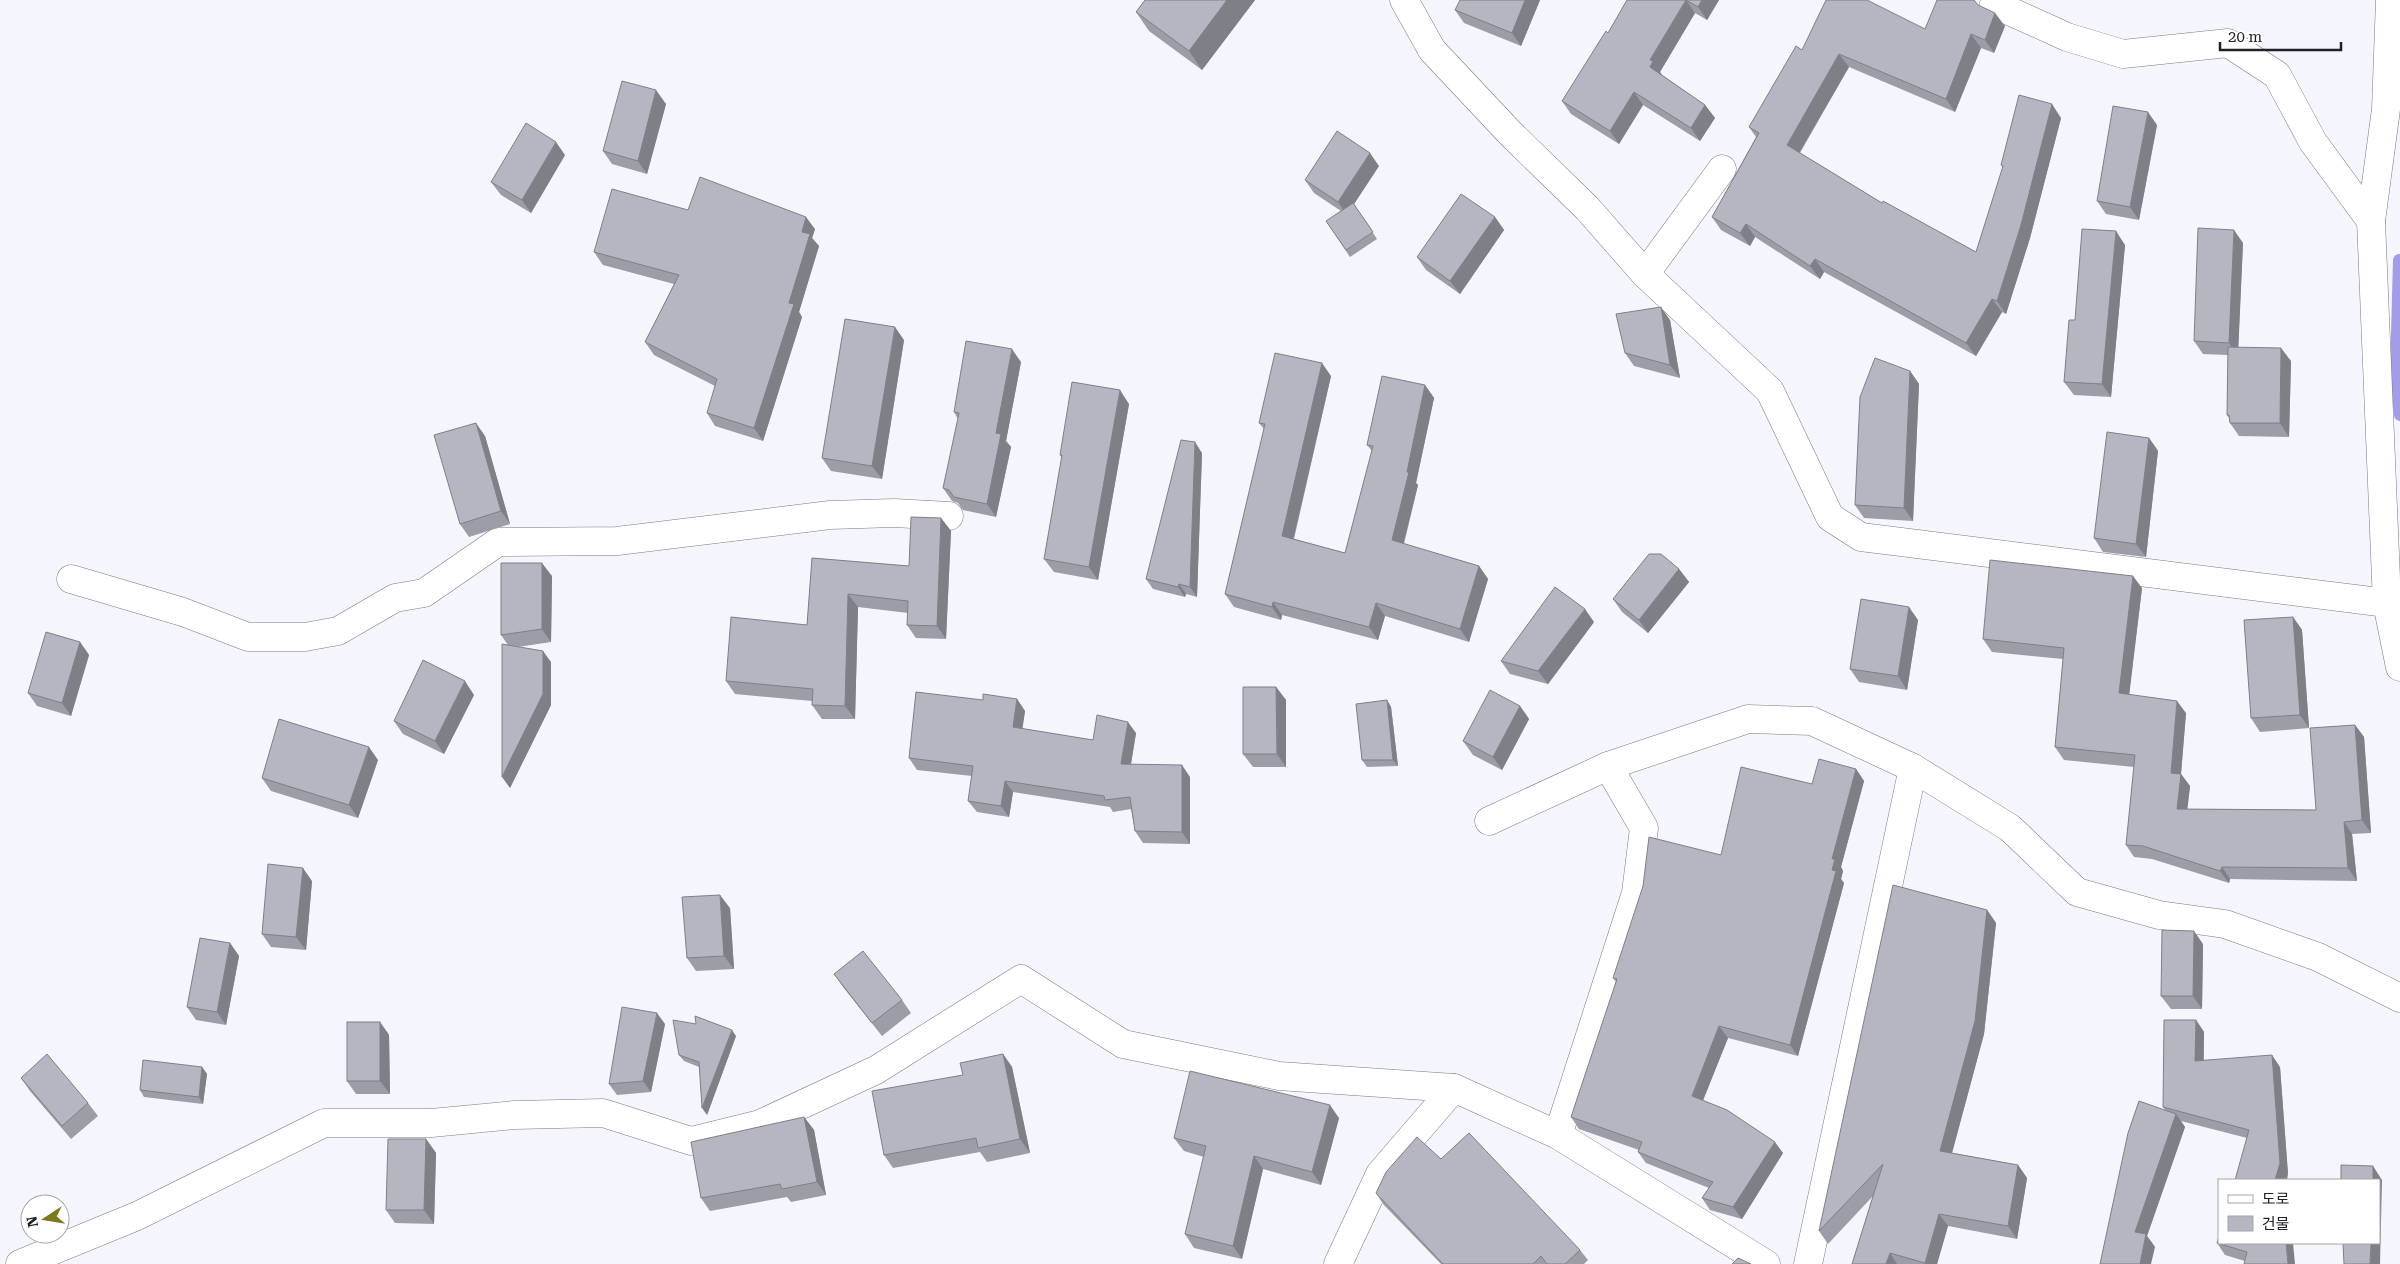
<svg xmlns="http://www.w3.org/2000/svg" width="2400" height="1264" font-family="'Roboto Serif','Noto Sans KR',serif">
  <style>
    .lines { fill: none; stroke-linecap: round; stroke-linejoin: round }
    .stream { stroke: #a29ce9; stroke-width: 12 }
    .street-casing { stroke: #7a7a86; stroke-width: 29 }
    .street { stroke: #fff; stroke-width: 28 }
    .wall { fill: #9d9da8 }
    .shaded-wall { fill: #7f7f88 }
    .building { fill: #b6b6c3; stroke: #7f7f88 }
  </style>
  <rect width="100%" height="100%" fill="#f5f5fd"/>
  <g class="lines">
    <path class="stream" d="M2399,260L2396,372L2400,415"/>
    <defs>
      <g id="street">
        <path d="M1404,0L1432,50L1510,133L1587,208L1645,274L1770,391L1830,517L1861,537L2387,603"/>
        <path d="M2390,0L2386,109L2371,221L2387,603L2400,667"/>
        <path d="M1994,4L2067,37L2123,54L2228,43L2277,75L2313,142L2371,221"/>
        <path d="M1645,274L1722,169"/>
        <path d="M71,579L183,612L248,637H305L338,631L395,598L424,593L498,542L617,541L830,515L894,513L949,516"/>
        <path d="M1489,821L1608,766L1748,719L1812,721L1913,768L2010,828L2077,892L2159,915L2225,924L2318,957L2400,998"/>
        <path d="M1454,1088L1558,1135L1766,1264"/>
        <path d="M1558,1135L1636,893L1644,828L1608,766"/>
        <path d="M20,1264L137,1216L324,1123H431L515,1115L603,1113L691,1141L760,1124L876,1070L1021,979L1123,1044L1279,1076L1454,1088L1380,1174L1338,1264"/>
        <path d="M1808,1264L1913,768"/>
      </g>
    </defs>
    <use href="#street" class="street-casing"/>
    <use href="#street" class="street"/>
  </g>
  <g class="wall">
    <path d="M1145,0H1255L1202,70L1149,31L1136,12Z"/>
    <path d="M1540,0L1521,46L1464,23L1455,10Z"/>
    <path d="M1627,0H1719L1707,20L1695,13L1660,72L1662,75L1705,105L1715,118L1700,141L1643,105L1619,144L1571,114L1562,101L1608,33Z"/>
    <path d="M1978,5L2005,26L1994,53L1981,48L1955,112L1849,67L1800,153L1882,203L1976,252L2003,168L2001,165L2061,118L2030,238L2006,314L2002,312L1976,356L1824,272L1820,279L1755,237L1750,246L1721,230L1712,217L1756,137L1749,127L1802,50L1925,29Z"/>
    <path d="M666,104L647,174L612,164L603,151Z"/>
    <path d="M2157,125L2139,220L2106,214L2097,201Z"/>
    <path d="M565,155L531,213L501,195L491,182Z"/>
    <path d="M1379,166L1354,204L1377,239L1350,257L1326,221L1341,211L1314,193L1305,180Z"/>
    <path d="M688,210L815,229L812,238L819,246L799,312L802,317L763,441L715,426L707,413L715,386L654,355L645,342L674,284L603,265L594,252Z"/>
    <path d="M1495,217L1504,230L1460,294L1426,270L1417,257Z"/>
    <path d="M2243,243L2238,348L2291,361L2289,437L2239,436L2230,423L2229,418L2227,415L2228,355L2203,354L2194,341Z"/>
    <path d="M2125,245L2111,397L2074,395L2064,382L2075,320Z"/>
    <path d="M1670,320L1680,378L1634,366L1625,353Z"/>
    <path d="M904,340L882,479L831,471L822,458Z"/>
    <path d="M1021,362L1006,441L1011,447L996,517L963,510L958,503L952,501L943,488L958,419L954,412Z"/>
    <path d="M1910,371L1919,384L1913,521L1864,518L1855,505Z"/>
    <path d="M1331,376L1294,539L1345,553L1372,451L1367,445L1425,385L1434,398L1416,483L1418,485L1404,544L1479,566L1488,579L1469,642L1385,616L1378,640L1282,615L1281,620L1234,607L1225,594L1264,429L1259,423Z"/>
    <path d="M1129,404L1098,580L1054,572L1044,559L1062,458L1060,455Z"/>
    <path d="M485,436L510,524L469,537L460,524Z"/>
    <path d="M2149,438L2158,451L2146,557L2103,552L2094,538Z"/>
    <path d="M1202,453L1197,597L1186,594L1185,597L1153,589L1146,579Z"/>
    <path d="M941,518L951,531L946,639L916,638L907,625L908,613L858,607L855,719H822L812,705V701L735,694L726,681L807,625L812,558L909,566Z"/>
    <path d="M1679,569L1689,582L1648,633L1622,612L1613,599Z"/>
    <path d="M552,576L551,642L518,647L551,662V705L510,788L508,645L501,635Z"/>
    <path d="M2142,588L2129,694L2186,713L2181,774L2190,786L2187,809L2316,810L2355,725L2364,737L2371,833L2352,834L2357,881L2230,879L2229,883L2152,859L2134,857L2126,845L2134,767L2064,760L2055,747L2063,659L1992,652L1983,639Z"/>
    <path d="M2293,617L2302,630L2309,728L2260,732L2251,718Z"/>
    <path d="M1918,620L1907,690L1859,682L1850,669Z"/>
    <path d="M1594,622L1548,684L1510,674L1501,661Z"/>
    <path d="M80,642L89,655L71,716L37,706L28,693Z"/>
    <path d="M1276,687L1286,700V767H1253L1243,754Z"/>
    <path d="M474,695L444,754L403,734L394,721Z"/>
    <path d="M1017,699L1025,711L1022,729L1093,740L1136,733L1131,764L1190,777V844L1143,843L1135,831L1131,809L1113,812L1110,807L1013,792L1009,817L977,812L968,801L972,776L917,770L909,758L983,700Z"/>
    <path d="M1387,700L1391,707L1398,766L1367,767L1362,760Z"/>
    <path d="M1520,706L1529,719L1502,770L1473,755L1463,741Z"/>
    <path d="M378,760L358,818L271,791L262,778Z"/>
    <path d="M1856,769L1864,781L1841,867L1843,871L1841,879L1844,883L1798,1056L1728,1038L1703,1100L1783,1153L1742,1219L1710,1210L1702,1198L1709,1188L1646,1163L1638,1152L1639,1150L1579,1129L1571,1117L1616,982L1613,978L1721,855L1812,784Z"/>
    <path d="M312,881L306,950L271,947L262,934Z"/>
    <path d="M730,908L734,969L696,971L687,958Z"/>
    <path d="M1987,910L1996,923L1984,1034L1952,1153L2018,1165L2027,1178L2017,1239L1948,1226L1937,1264H1852L1873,1196L1828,1244L1819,1231Z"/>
    <path d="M230,943L239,956L226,1025L196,1020L187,1007Z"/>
    <path d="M2203,944L2202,1009H2171L2161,996Z"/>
    <path d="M834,974L902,1000L911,1013L882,1036L843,987Z"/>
    <path d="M2196,1020L2204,1032V1060L2280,1067L2288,1174L2247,1138L2181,1121L2185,1127L2147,1236L2155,1247L2100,1264L2165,1110L2163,1107Z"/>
    <path d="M380,1022L389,1035L390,1094H356L347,1081Z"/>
    <path d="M665,1024L651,1092L617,1095L609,1084Z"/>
    <path d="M736,1036L707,1115L699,1067L684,1061L679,1055Z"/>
    <path d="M1003,1054L1012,1067L1030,1153L987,1162L980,1152L893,1168L884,1155L963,1075Z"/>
    <path d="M202,1067L207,1074L203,1104L144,1097L140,1090Z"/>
    <path d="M21,1078L88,1103L98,1116L71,1139L30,1091Z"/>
    <path d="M804,1117L814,1130L826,1195L791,1202L787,1197L710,1211L701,1198Z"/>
    <path d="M1339,1118L1321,1185L1263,1169L1242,1259L1194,1248L1185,1234L1204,1157L1184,1151L1174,1138Z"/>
    <path d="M426,1139L436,1153L434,1224L395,1223L386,1210Z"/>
    <path d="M1441,1159L1580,1250L1588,1260L1584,1264H1441L1383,1204L1376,1193Z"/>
    <path d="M2217,1243H2293L2245,1261L2225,1255Z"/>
  </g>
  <g class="shaded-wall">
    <path d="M1227,0H1255L1202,70L1189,51Z"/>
    <path d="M1525,0H1540L1521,46L1512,33Z"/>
    <path d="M1686,0L1695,13L1660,72L1662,75L1659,80L1650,67V60Z"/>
    <path d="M1702,0H1719L1707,20L1698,7Z"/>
    <path d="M1995,13L2005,26L1994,53L1985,40Z"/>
    <path d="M1971,34L1981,48L1955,112L1946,99Z"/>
    <path d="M1839,54L1849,67L1796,158L1787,145Z"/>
    <path d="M656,90L666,104L647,174L638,161Z"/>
    <path d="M1634,92L1643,105L1619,144L1610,131Z"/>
    <path d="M2052,104L2061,118L2030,238L2006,314L1997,301Z"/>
    <path d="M1705,105L1715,118L1700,141L1691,128Z"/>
    <path d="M2148,112L2157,125L2139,220L2130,207Z"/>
    <path d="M556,142L565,155L531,213L522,200Z"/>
    <path d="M1370,153L1379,166L1354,204L1377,239L1354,204L1347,215L1338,202Z"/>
    <path d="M806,217L815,229L812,238L819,246L799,312L802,317L763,441L754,428L789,303L802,232Z"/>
    <path d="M1495,217L1504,230L1460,294L1450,281Z"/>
    <path d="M1746,224L1755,237L1750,246L1740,233Z"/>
    <path d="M2234,230L2243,243L2238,356L2229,343Z"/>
    <path d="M2116,231L2125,245L2111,397L2102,384Z"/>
    <path d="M1815,259L1824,272L1820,279L1810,266Z"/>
    <path d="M1992,299L2002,312L1976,356L1966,343Z"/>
    <path d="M1661,307L1670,320L1680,378L1670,365Z"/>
    <path d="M895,327L904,340L882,479L872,466Z"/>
    <path d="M2281,348L2291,361L2289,437L2280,423Z"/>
    <path d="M1012,349L1021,362L1006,441L1011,447L996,517L987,504L996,433Z"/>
    <path d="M1322,363L1331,376L1291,549L1282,536Z"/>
    <path d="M1910,371L1919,384L1913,521L1904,508Z"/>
    <path d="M1425,385L1434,398L1416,483L1418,485L1401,553L1392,540Z"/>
    <path d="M1120,390L1129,404L1098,580L1089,567Z"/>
    <path d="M476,423L485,436L510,524L501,511Z"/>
    <path d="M2149,438L2158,451L2146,557L2136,544Z"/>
    <path d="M1195,442L1202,453L1197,597L1190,587Z"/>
    <path d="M941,518L951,531L946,639L937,626Z"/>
    <path d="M542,563L552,576L551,642L542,629Z"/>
    <path d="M1479,566L1488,579L1469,642L1460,629Z"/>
    <path d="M1679,569L1689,582L1648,633L1639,620Z"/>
    <path d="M2133,576L2142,588L2128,705L2119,693Z"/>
    <path d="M1179,584L1186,594L1185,597L1178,587Z"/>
    <path d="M848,594L858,607L855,719L845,706Z"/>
    <path d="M1273,602L1282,615L1281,620L1272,607Z"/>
    <path d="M1376,603L1385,616L1378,640L1369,627Z"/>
    <path d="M1909,607L1918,620L1907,690L1898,676Z"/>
    <path d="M1585,609L1594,622L1548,684L1538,671Z"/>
    <path d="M2293,617L2302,630L2309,728L2300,715Z"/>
    <path d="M80,642L89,655L71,716L62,703Z"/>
    <path d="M543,651L551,662V705L510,788L502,777Z"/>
    <path d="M465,681L474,695L444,754L435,741Z"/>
    <path d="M1276,687L1286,700V767L1277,754Z"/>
    <path d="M1017,699L1025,711L1021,739L1013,727Z"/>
    <path d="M1387,700L1391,707L1398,766L1393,760Z"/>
    <path d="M2177,701L2186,713L2181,774L2190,786L2186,822L2177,809L2171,773Z"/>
    <path d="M1520,706L1529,719L1502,770L1493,757Z"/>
    <path d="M1128,722L1136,733L1129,776L1121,764Z"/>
    <path d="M2355,725L2364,737L2371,833L2362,820Z"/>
    <path d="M369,747L378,760L358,818L349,805Z"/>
    <path d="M1182,765L1190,777V844L1182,832Z"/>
    <path d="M1856,769L1864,781L1841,867L1843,871L1841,879L1844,883L1798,1056L1790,1045L1832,870V859Z"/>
    <path d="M1005,781L1013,792L1009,817L1001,806Z"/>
    <path d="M2344,822L2352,834L2357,881L2348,868Z"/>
    <path d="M2222,867L2230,879L2229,883L2220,871Z"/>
    <path d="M303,868L312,881L306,950L296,937Z"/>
    <path d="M720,895L730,908L734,969L724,956Z"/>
    <path d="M1987,910L1996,923L1984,1034L1949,1164L1940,1151Z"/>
    <path d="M2194,931L2203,944L2202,1009L2193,996Z"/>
    <path d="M230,943L239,956L226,1025L217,1012Z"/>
    <path d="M657,1013L665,1024L651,1092L643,1081Z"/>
    <path d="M2196,1020L2204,1032L2203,1073L2195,1061Z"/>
    <path d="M380,1022L389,1035L390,1094L380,1081Z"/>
    <path d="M1719,1026L1728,1038L1700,1108L1692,1096Z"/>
    <path d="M732,1030L736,1036L707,1115L702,1108Z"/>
    <path d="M1003,1054L1012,1067L1030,1153L1020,1139Z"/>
    <path d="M2272,1055L2280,1067L2288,1174L2287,1180H2275Z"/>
    <path d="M202,1067L207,1074L203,1104L199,1097Z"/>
    <path d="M1330,1105L1339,1118L1321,1185L1312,1172Z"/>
    <path d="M2176,1114L2185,1127L2147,1236L2155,1247L2151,1264H2140L2135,1232Z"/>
    <path d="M804,1117L814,1130L826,1195L817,1182Z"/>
    <path d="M426,1139L436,1153L434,1224L424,1210Z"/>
    <path d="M1775,1142L1783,1153L1742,1219L1733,1207Z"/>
    <path d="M1254,1156L1263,1169L1242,1259L1233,1246Z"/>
    <path d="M2018,1165L2027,1178L2017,1239L2008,1226Z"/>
    <path d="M2373,1166L2382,1180L2380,1264H2370L2371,1243H2379V1180H2373Z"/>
    <path d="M1939,1214L1948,1226L1937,1264H1925V1263Z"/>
    <path d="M2286,1243H2293L2295,1264H2288Z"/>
    <path d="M1890,1253L1897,1264H1886Z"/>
  </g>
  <g class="building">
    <path d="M1145,0H1227L1189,51L1136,12Z"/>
    <path d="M1460,0H1525L1512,33L1455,10Z"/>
    <path d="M1627,0H1686L1650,60L1653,61L1650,67L1705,105L1691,128L1634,92L1610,131L1562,101L1606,31L1608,33Z"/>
    <path d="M1686,0H1702L1698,7Z"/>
    <path d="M1826,0H1867L1925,29L1937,0H1974L1978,5L1995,13L1985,40L1971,34L1946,99L1839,54L1787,145L1882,203L1883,201L1976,252L2003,166L2001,165L2019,95L2052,104L2021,225L1997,301L1992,299L1966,343L1815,259L1810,266L1746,224L1740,233L1712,217L1759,133L1749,127L1796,46L1802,50Z"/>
    <path d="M622,81L656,90L638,161L603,151Z"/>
    <path d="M2113,106L2148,112L2130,207L2097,201Z"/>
    <path d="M526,123L556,142L522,200L491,182Z"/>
    <path d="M1337,131L1370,153L1338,202L1305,180Z"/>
    <path d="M700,177L806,217L802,232L810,234L789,303L794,304L754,428L707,413L717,379L645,342L679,275L594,252L612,189L688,210Z"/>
    <path d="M1461,194L1495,217L1450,281L1417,257Z"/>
    <path d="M1353,203L1373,232L1346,250L1326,221Z"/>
    <path d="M2198,228L2234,230L2229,343L2194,341Z"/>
    <path d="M2082,229L2116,231L2102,384L2064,382L2069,320H2075Z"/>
    <path d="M1661,307L1670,365L1625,353L1616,314Z"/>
    <path d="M845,319L895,327L872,466L822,458Z"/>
    <path d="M966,341L1012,349L996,433L1001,434L987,504L954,497L949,490L943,488L959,413L954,412Z"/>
    <path d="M2228,347L2281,348L2280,423H2230L2229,415H2227Z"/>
    <path d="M1275,353L1322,363L1282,536L1345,553L1373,446L1367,445L1382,376L1425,385L1407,472H1409L1392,540L1479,566L1460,629L1376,603L1369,627L1273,602L1272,607L1225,594L1265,424L1259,423Z"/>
    <path d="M1875,358L1910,371L1904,508L1855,505L1860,397Z"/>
    <path d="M1072,382L1120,390L1089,567L1044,559L1062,455H1060Z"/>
    <path d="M476,423L501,511L460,524L434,435Z"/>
    <path d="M2107,432L2149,438L2136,544L2094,538Z"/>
    <path d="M1181,440L1195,442L1190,587L1179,584L1178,587L1146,579Z"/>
    <path d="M911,517L941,518L937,626L907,625L908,601L848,594L845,706L812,705L813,689L726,681L731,617L807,625L812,558L909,566Z"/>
    <path d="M1649,554H1661L1679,569L1639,620L1613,599Z"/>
    <path d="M1990,560L2133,576L2119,693L2177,701L2171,773L2181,774L2177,809L2316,810L2310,728L2355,725L2362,820L2344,822L2348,868L2222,867L2220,871L2143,846L2126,845L2135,755L2055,747L2064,648L1983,639Z"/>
    <path d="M501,563H542V629L501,635Z"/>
    <path d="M1555,587L1585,609L1538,671L1501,661Z"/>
    <path d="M1861,599L1909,607L1898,676L1850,669Z"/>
    <path d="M2293,617L2300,715L2251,718L2244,620Z"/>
    <path d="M46,632L80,642L62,703L28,693Z"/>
    <path d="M502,644L543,651V694L502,777Z"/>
    <path d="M423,660L465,681L435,741L394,721Z"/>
    <path d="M1243,687H1276L1277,754H1243Z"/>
    <path d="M1490,690L1520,706L1493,757L1463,741Z"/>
    <path d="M916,692L983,700V694L1017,699L1013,727L1093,740L1097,715L1128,722L1121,764L1182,765V832L1135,831L1130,797L1105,800L1104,796L1005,781L1001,806L968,801L973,766L909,758Z"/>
    <path d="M1387,700L1393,760H1362L1356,704Z"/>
    <path d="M279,719L369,747L349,805L262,778Z"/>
    <path d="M1819,759L1856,769L1832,859H1835L1832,870L1836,871L1790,1045L1719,1026L1692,1096L1727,1110L1775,1142L1733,1207L1702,1198L1713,1182L1638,1152L1642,1142L1571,1117L1617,979L1613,978L1643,886L1649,837L1721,855L1741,767L1812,784Z"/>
    <path d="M268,864L303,868L296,937L262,934Z"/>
    <path d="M1893,885L1987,910L1975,1021L1940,1151L2018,1165L2008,1226L1939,1214L1925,1263L1890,1253L1886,1264H1852L1883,1164L1819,1231Z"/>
    <path d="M720,895L724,956L687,958L682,897Z"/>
    <path d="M2162,930L2194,931L2193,996H2161Z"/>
    <path d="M200,938L230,943L217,1012L187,1007Z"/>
    <path d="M863,951L902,1000L872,1023L834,974Z"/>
    <path d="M622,1007L657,1013L643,1081L609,1084Z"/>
    <path d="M695,1016L732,1030L702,1108L699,1062L679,1055L673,1020L696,1024Z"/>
    <path d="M2164,1020H2196L2195,1061L2272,1055L2280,1163L2275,1180H2235L2249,1130L2163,1107Z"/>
    <rect x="347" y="1022" width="33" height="59"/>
    <path d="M47,1054L88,1103L62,1126L21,1078Z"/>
    <path d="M1003,1054L1020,1139L978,1148L976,1138L884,1155L872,1091L963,1075L960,1063Z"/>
    <path d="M143,1060L202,1067L199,1097L140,1090Z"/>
    <path d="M1190,1071L1330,1105L1312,1172L1254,1156L1233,1246L1185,1234L1206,1146L1174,1138Z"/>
    <path d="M2139,1101L2176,1114L2135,1232L2146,1234L2140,1264H2100L2128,1133Z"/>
    <path d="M804,1117L817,1182L782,1189L780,1184L701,1198L691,1142Z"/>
    <path d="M1469,1133L1580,1250L1565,1264H1547L1541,1256L1533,1264H1443L1376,1193L1386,1172L1417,1137L1441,1159Z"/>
    <path d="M388,1139H426L424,1210H386Z"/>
    <path d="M2341,1165L2373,1166V1180H2341Z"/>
    <path d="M2219,1236V1243H2286L2288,1264H2244L2247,1252L2217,1243Z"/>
    <path d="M2343,1243H2371L2370,1264H2344Z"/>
    <path d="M1738,1258L1751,1264H1732Z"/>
  </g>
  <rect x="2218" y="1179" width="162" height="65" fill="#ffffff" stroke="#a6a6a8"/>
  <rect x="2228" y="1195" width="25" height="8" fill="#ffffff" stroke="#a6a6a8"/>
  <text x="2262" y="1204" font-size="15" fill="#202025">도로</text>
  <rect x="2228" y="1216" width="25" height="15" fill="#b6b6c3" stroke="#a6a6a8"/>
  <text x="2262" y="1229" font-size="15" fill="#202025">건물</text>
  <g transform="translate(45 1219) rotate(258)"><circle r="24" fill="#ffffff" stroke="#a6a6a8"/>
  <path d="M0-4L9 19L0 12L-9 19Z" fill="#7b781d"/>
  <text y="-8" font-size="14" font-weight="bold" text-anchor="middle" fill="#202025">N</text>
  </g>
  <path d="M2220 42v8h121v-8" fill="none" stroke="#202025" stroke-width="2.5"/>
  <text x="2228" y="42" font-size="15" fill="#202025" stroke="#ffffff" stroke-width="4" paint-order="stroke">20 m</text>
</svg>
